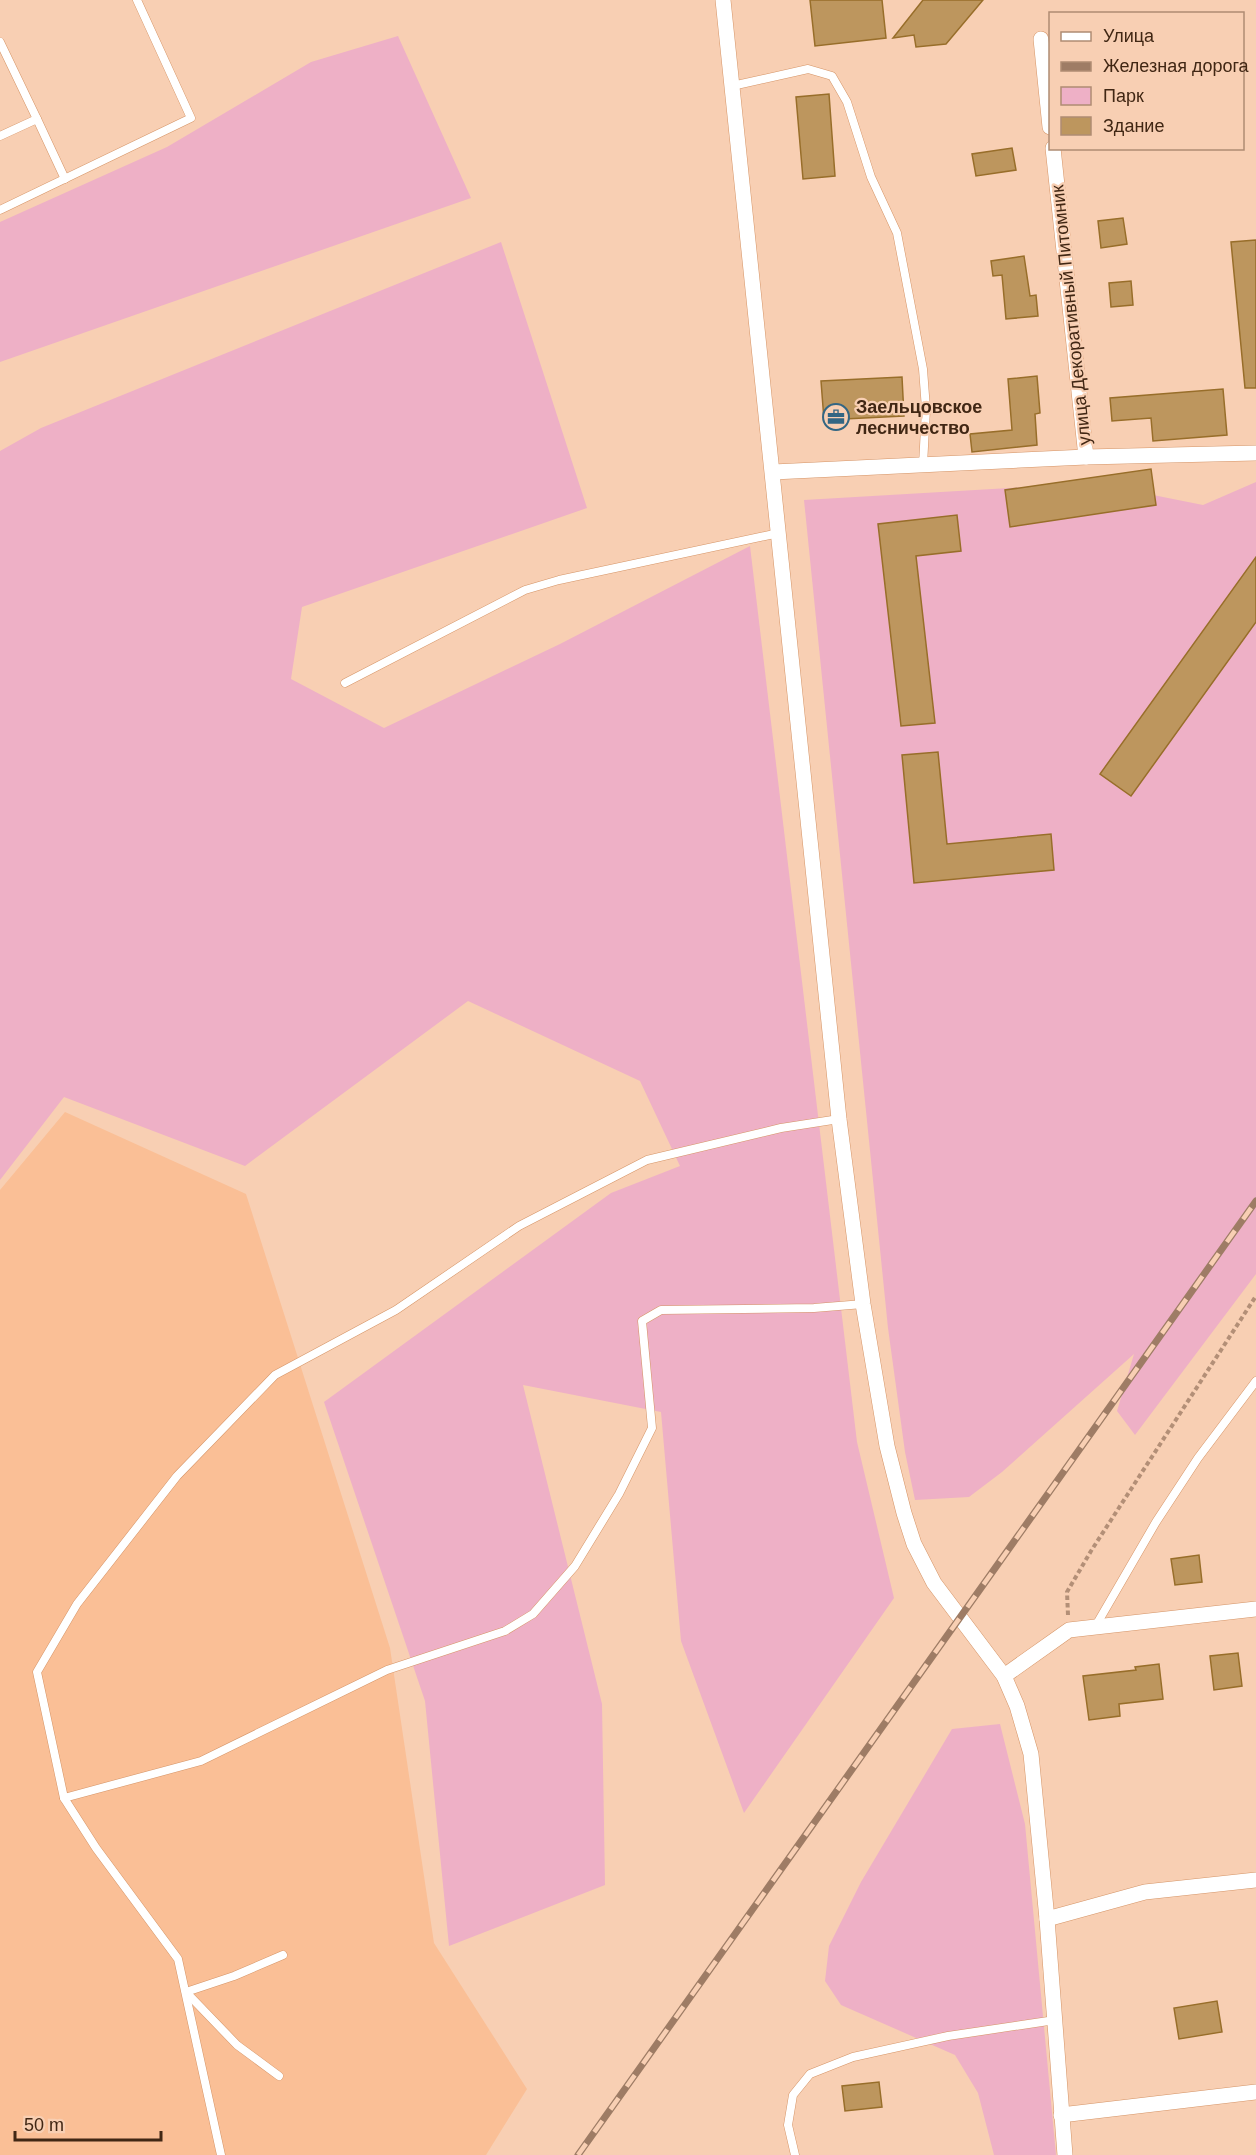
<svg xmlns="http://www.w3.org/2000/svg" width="1256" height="2155" font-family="Helvetica,sans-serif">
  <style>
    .built { fill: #fabf96 }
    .green { fill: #eeb0c6 }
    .building { fill: #bd965e; stroke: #986e2a; stroke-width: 1.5 }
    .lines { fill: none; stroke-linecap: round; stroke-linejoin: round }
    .lane-casing { stroke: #d59466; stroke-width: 9 }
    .street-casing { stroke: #d59466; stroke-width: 16 }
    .path { stroke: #b38f77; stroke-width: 4; stroke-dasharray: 4.5 3; stroke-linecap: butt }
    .lane { stroke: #fff; stroke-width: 8 }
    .street { stroke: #fff; stroke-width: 15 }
    .rail-casing { stroke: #9e7c65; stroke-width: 7 }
    .rail { stroke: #f8cfb3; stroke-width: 4.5; stroke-dasharray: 14; stroke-linecap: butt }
    .labels { text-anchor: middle; stroke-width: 4.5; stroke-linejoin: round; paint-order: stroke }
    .street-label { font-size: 18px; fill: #412714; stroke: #f8cfb3 }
    .poi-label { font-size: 18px; font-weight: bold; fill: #412714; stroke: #f8cfb3; text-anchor: start }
  </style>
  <rect width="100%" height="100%" fill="#f8cfb3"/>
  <path class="built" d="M65,1112L246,1194L390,1648L434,1943L527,2089L486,2155H0V1190Z"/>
  <g class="green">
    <path d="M398,36L471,198L0,362V222L167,147L311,62Z"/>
    <path d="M501,242L587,508L302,607L291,679L384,728L560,644L750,546L857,1442L894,1598L744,1813L681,1641L661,1412L523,1385L602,1704L605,1885L449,1946L425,1701L324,1402L611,1193L680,1166L640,1081L468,1001L245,1166L64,1097L0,1180V451L41,428Z"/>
    <path d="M1256,482V1274L1135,1435L1117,1411L1134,1354L1002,1472L969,1497L915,1500L905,1452L888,1328L804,500L1093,483L1203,505Z"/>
    <path d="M1000,1724L1025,1824L1056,2155H994L978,2093L955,2055L841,2005L825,1981L829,1946L861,1882L952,1729Z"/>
  </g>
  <g class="building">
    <path d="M810,0H882L886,38L815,46Z"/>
    <path d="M923,0H983L946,44L916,47L914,35L893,38Z"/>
    <path d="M829,94L835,176L803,179L796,97Z"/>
    <path d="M1012,148L1016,170L976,176L972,154Z"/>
    <path d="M1123,218L1127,244L1101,248L1098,221Z"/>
    <path d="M1256,240V388H1245L1231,242Z"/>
    <path d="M1024,256L1030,296L1036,295L1038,316L1006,319L1002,275L993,276L991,261Z"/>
    <path d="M1131,281L1133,305L1111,307L1109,283Z"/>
    <path d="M1037,376L1040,413L1035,414L1037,445L972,452L970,434L1012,430L1008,379Z"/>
    <path d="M902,377L904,416L824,420L821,381Z"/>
    <path d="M1223,389L1227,435L1153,441L1151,418L1112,421L1110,398Z"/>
    <path d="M1151,469L1156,505L1010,527L1005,490Z"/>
    <path d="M957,515L961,551L916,556L935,723L901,726L878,524Z"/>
    <path d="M1256,557V622L1131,796L1100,774Z"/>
    <path d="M938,752L947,844L1051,834L1054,870L914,883L902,755Z"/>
    <path d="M1199,1555L1202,1582L1175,1585L1171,1559Z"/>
    <path d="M1238,1653L1242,1686L1214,1690L1210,1656Z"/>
    <path d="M1159,1664L1163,1699L1119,1704L1120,1716L1089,1720L1083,1676L1136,1670L1135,1667Z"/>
    <path d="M1217,2001L1222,2032L1179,2039L1174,2008Z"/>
    <path d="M879,2082L882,2107L845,2111L842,2086Z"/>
  </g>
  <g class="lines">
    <defs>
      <g id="lane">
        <path d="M0,42L37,119L0,136"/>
        <path d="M732,86L808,69L832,76L847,102L871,177L897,233L923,369L926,409L923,465"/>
        <path d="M37,119L65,179"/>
        <path d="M0,210L191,118L137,0"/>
        <path d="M345,683L525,590L559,580L779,533"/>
        <path d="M1095,1627L1156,1522L1198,1458L1256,1381"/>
        <path d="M64,1798L201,1761L387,1670L505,1631L533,1614L575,1566L619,1494L652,1428L642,1321L661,1310L814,1308L863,1304"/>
        <path d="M279,2076L237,2045L186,1992L234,1976L283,1955"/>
        <path d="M221,2155L178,1959L96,1848L64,1798L37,1672L77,1604L177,1476L275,1375L396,1310L519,1226L647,1160L781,1128L839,1119"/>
        <path d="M795,2155L788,2125L793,2095L810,2074L853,2057L948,2036L1055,2020"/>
      </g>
      <g id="street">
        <path d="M723,0L839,1119L863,1304L887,1446L904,1513L914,1544L934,1583L1004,1676L1017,1706L1031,1754L1047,1919L1065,2155"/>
        <path d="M1041,39L1050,127"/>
        <path d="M1053,148L1086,457"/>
        <path d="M773,472L1086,457L1256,453"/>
        <path d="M1004,1676L1069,1630L1256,1609"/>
        <path d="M1047,1919L1145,1892L1256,1880"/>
        <path d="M1061,2115L1256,2092"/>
      </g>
    </defs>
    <use href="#lane" class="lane-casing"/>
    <use href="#street" class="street-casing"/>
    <path class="path" d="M1068,1615L1067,1592L1091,1551L1256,1296"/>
    <use href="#lane" class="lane"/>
    <use href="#street" class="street"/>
    <defs>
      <path id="rail" d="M578,2155L1256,1201"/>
    </defs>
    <use href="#rail" class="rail-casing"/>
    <use href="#rail" class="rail"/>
  </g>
  <defs>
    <symbol id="office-ring" viewBox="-11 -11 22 22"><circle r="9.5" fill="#f8cfb3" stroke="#336683" stroke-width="1.5"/><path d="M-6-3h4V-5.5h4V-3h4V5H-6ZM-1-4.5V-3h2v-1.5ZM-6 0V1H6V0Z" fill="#336683"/></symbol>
  </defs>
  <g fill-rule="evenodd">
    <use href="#office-ring" x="821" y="402" width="30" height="30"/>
  </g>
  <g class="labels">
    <g class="street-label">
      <text transform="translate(1071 315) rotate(-96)" y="6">улица Декоративный Питомник</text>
    </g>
    <g class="poi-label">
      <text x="856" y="413">Заельцовское<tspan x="856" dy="21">лесничество</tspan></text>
    </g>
  </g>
  <rect x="1049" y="12" width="195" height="138" fill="#f8cfb3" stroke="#af8c73" stroke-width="1.5"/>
  <rect x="1061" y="32" width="30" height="9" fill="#ffffff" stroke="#af8c73" stroke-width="1.5"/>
  <text x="1103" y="42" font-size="18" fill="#412714">Улица</text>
  <rect x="1061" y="62" width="30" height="9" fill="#9e7c65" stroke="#af8c73" stroke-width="1.5"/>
  <text x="1103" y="72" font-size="18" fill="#412714">Железная дорога</text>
  <rect x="1061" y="87" width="30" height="18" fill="#eeb0c6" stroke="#af8c73" stroke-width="1.5"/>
  <text x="1103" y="102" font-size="18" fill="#412714">Парк</text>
  <rect x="1061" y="117" width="30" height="18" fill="#bd965e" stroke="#af8c73" stroke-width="1.5"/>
  <text x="1103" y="132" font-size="18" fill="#412714">Здание</text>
  <path d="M15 2131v9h146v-9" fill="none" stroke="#412714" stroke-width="3"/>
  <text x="24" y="2131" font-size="18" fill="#412714" stroke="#f8cfb3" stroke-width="4.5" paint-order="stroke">50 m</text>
</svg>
